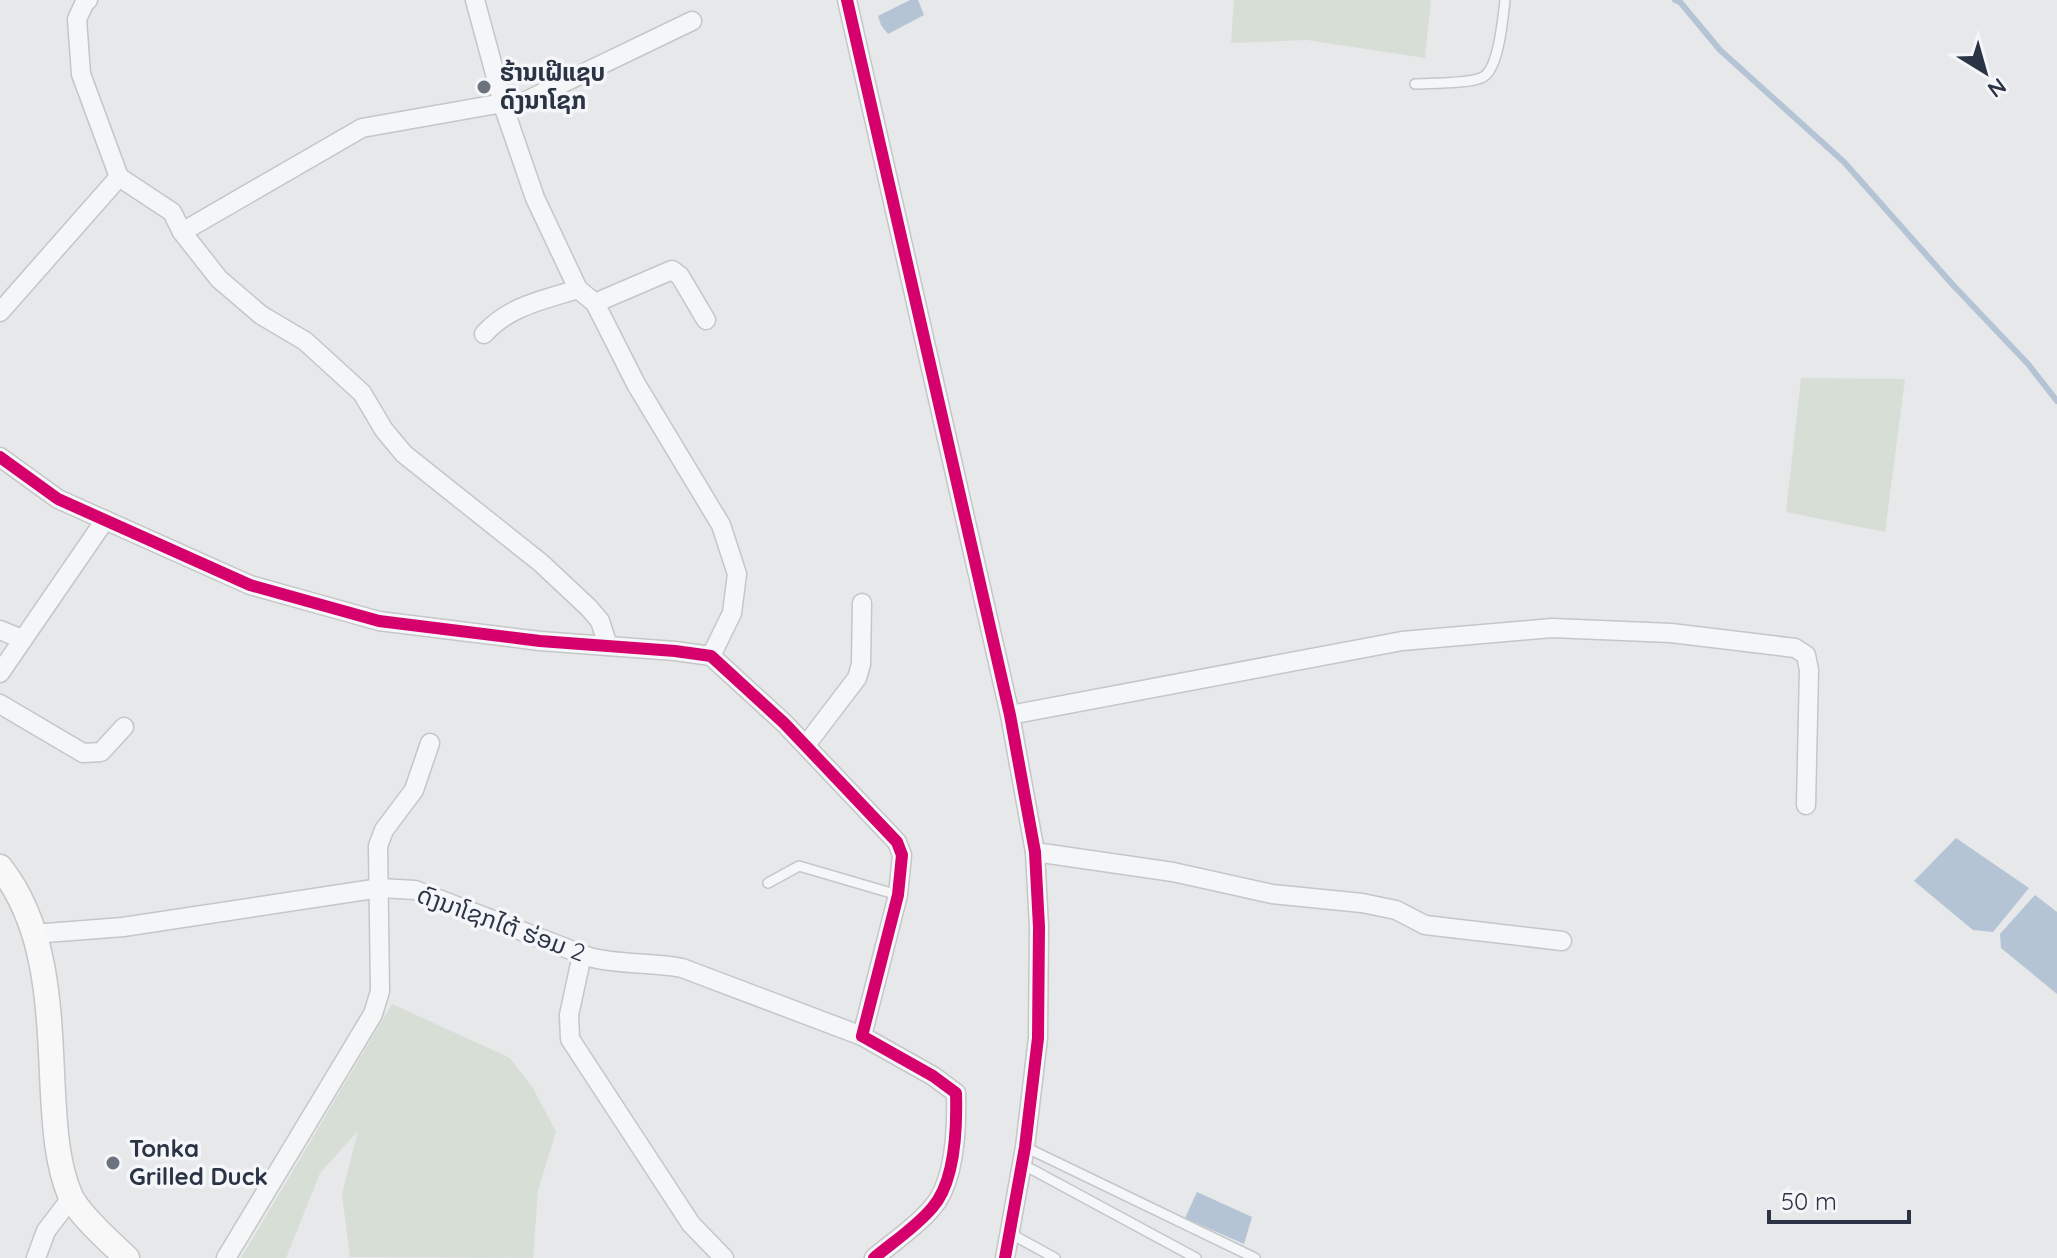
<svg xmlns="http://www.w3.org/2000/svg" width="2057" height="1258" font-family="Quicksand,'Noto Sans Lao',sans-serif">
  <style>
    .green { fill: #d6ded6 }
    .water { fill: #b4c4d5 }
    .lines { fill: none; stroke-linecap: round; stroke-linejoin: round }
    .stream { stroke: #b4c4d5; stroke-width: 6 }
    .lane-casing { stroke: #c4c6c8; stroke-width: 12 }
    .street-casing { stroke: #c4c6c8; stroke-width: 21 }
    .secondary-casing { stroke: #c4c6c8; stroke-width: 27 }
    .lane { stroke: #f5f6f7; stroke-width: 9 }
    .street { stroke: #f5f6f7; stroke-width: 18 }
    .secondary { stroke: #f8f8f8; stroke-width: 24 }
    .cycleway-casing { stroke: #f4f6f9; stroke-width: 17 }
    .cycleway { stroke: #d6006c; stroke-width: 12 }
    .poi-dot { fill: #6c737f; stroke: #f4f6f9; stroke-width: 3 }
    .labels { text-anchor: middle; stroke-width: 7; stroke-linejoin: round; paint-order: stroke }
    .poi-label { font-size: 24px; font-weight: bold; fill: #2b3445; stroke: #f4f6f9; text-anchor: start }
    .street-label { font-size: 24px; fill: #2b3445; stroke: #f4f6f9 }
  </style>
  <rect width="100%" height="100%" fill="#e6e8ea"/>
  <g class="green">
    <path d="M1234,0H1431L1425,58L1307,40L1231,43Z"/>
    <path d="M1801,378L1905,379L1885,532L1786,512Z"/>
    <path d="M392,1004L510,1058L533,1088L556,1132L538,1190L533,1258L350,1257L342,1194L358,1131L320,1173L286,1258H241Z"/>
  </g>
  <g class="water">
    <path d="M910,0H918L924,15L888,34L881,25L878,16Z"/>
    <path d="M1956,838L2029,888L1993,932L1973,930L1914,881Z"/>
    <path d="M2035,895L2057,912V994L2001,948L2000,934Z"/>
    <path d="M1197,1192L1252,1217L1244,1244L1185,1218Z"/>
  </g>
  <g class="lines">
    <path class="stream" d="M1675,0L1680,2L1720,50L1844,162L1953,285L2028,364L2057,401"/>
    <defs>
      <g id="lane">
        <path d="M1415,84C1431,83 1470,84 1483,77C1499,69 1503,17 1505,0"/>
        <path d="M768,883L799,866L898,895"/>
        <path d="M1025,1147L1255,1258"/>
        <path d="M1022,1164L1196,1258"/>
        <path d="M1011,1234L1055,1258"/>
      </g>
      <g id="street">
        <path d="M88,0L85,2L77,19L81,74L119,177L172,212L182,232L219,279L261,315L305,341L362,393L384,430L404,454L541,563L589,608L600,621L608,646"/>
        <path d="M475,0L505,111L535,198L578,289L595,303L636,384L721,525L737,574L732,613L711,656"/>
        <path d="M847,0L1010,715L1035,852L1039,927L1038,1038L1025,1147L1005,1258"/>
        <path d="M505,111L692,21"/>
        <path d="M182,232L362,128L503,103"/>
        <path d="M595,303L672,270L680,276L706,320"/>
        <path d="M0,312L119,177"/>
        <path d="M484,334C509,306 543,300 578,289"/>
        <path d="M0,457L58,499L250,585L379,621L540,641L675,651L711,656L784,723L897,842L902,855L898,895L862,1036L933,1076L956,1093C957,1127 956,1181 932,1208C916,1227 893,1242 874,1258"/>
        <path d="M0,630L22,639"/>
        <path d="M0,673L105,520"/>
        <path d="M0,704L83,753L101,752L124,727"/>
        <path d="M1010,715L1402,641L1552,628L1671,633L1795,648L1806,655L1809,670L1806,805"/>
        <path d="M806,745L857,678L861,664L862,603"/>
        <path d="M1035,852L1173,872L1272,894L1362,903L1396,910L1425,925L1562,941"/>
        <path d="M33,934L123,927L380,888L415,890L589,957C619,965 651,962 682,968L862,1036"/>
        <path d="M582,955L569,1015L570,1039L691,1224L724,1258"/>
        <path d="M36,1258L46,1231L71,1198"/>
        <path d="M226,1258L373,1014L380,991L378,846L384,830L414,790L430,743"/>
      </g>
      <path id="secondary" d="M0,867C50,930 49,1017 53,1094C55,1128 57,1164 70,1195C78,1214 112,1244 127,1258"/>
    </defs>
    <use href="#lane" class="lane-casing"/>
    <use href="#street" class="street-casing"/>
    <use href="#secondary" class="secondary-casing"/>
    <use href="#lane" class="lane"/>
    <use href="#street" class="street"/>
    <use href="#secondary" class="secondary"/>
    <defs>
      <g id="cycleway">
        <path d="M847,0L1010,715L1035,852L1039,927L1038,1038L1025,1147L1005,1258"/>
        <path d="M0,457L58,499L250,585L379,621L540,641L675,651L711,656L784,723L897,842L902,855L898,895L862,1036L933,1076L956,1093C957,1127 956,1181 932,1208C916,1227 893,1242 874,1258"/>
      </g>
    </defs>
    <use href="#cycleway" class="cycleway-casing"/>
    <use href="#cycleway" class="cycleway"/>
  </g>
  <g class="poi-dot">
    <circle cx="484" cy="87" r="8"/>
    <circle cx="113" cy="1163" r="8"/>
  </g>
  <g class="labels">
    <g class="poi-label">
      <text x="500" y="81">ຮ້ານເຝີແຊບ<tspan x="500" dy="28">ດົງນາໂຊກ</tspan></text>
      <text x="129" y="1157">Tonka<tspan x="129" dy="28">Grilled Duck</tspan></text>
    </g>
    <g class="street-label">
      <text transform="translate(501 924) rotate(20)" y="8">ດົງນາໂຊກໄຕ້ ຮ່ອມ 2</text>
    </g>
  </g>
  <g transform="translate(1985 72) rotate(143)" stroke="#f4f6f9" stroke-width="6" paint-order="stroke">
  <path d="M0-6L14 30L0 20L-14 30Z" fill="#2b3445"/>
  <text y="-12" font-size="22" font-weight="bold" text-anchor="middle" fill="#2b3445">N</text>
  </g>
  <path d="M1769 1210v12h140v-12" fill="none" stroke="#2b3445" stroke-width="4"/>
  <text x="1781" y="1210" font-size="24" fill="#2b3445" stroke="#f4f6f9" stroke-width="6" paint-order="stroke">50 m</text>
</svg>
